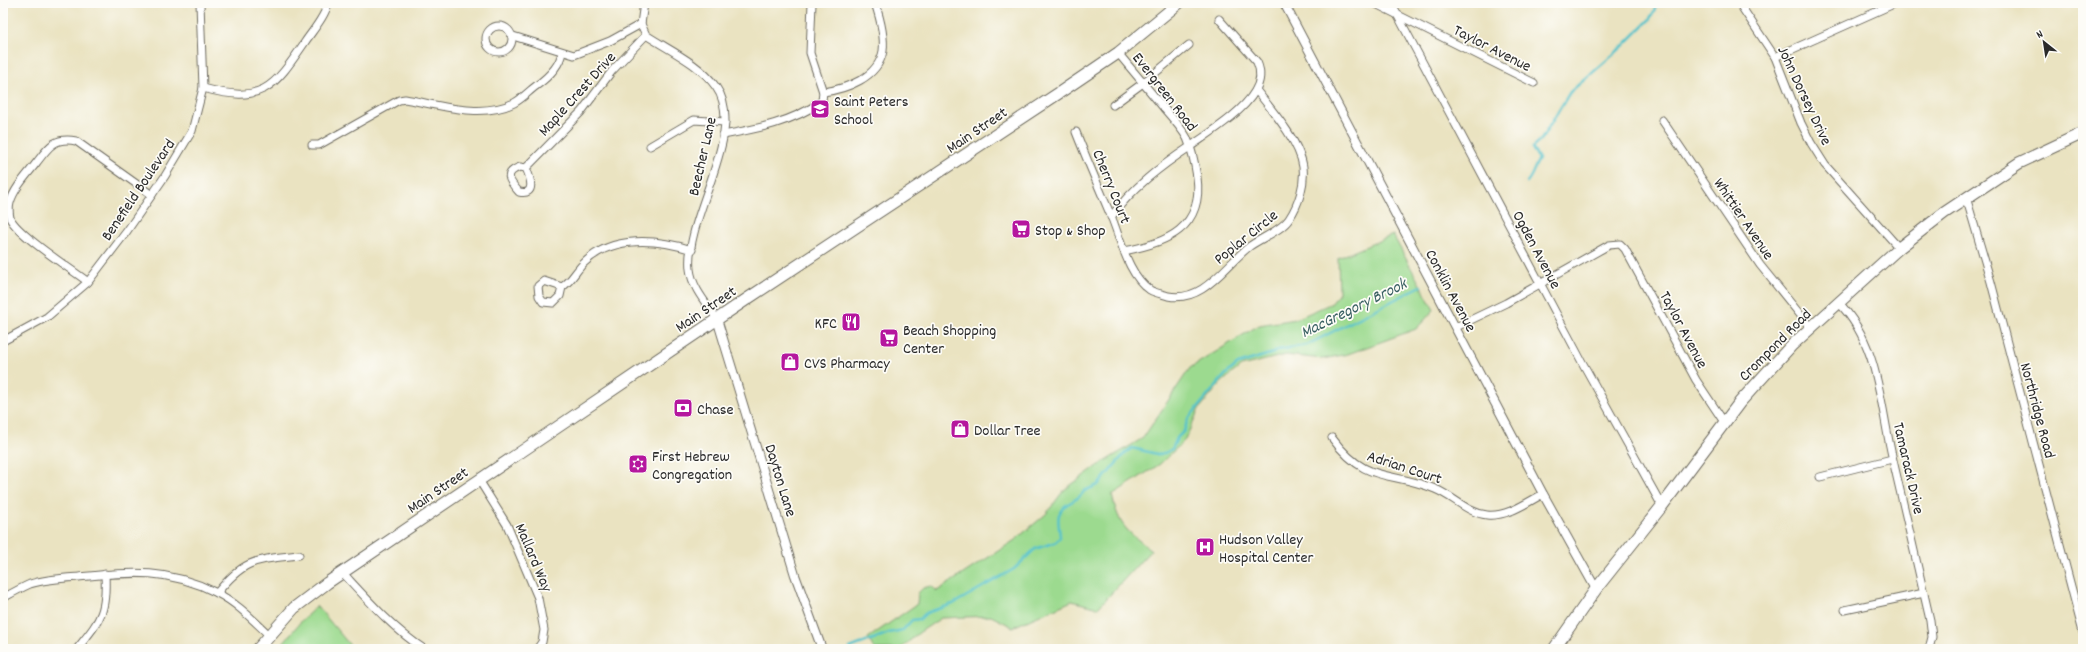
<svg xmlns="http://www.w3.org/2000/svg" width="2086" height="652" font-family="Dekko,sans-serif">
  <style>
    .green { fill: #9cda8f; stroke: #64825d }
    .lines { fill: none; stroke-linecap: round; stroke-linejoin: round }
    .stream { stroke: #56c3cc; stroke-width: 2.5 }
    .minor-casing { stroke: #6e6b60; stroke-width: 9 }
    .tertiary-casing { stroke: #6e6b60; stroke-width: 10 }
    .primary-casing { stroke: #6e6b60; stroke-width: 13 }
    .minor { stroke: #fff; stroke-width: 7 }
    .tertiary { stroke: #fff; stroke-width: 8 }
    .primary { stroke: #fff; stroke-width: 11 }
    .labels { text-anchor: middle; stroke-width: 3.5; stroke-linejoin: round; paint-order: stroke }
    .street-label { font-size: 16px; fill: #2b2b2b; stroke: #fdfcf7 }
    .poi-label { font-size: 16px; fill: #2b2b2b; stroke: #fdfcf7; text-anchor: start }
    .water-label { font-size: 17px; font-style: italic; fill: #3a6063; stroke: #fdfcf7 }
  </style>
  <rect width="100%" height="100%" fill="#fdfcf7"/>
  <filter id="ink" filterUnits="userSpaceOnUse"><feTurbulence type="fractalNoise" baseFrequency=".025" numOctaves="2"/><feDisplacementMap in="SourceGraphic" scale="8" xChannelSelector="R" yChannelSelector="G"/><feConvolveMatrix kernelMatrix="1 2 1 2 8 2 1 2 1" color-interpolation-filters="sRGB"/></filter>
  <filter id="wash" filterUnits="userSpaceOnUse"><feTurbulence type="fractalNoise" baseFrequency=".012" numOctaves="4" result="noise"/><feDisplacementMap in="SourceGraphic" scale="16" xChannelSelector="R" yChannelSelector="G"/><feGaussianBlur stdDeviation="0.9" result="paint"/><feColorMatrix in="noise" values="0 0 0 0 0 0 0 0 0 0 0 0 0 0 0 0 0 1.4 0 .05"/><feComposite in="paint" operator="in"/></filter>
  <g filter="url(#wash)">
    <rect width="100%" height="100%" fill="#eae3c1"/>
    <g class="green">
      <path d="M1393,235L1434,310L1416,329L1348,354L1323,359L1286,355L1241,366L1222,382L1199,409L1185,440L1160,464L1112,495C1119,527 1127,531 1151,550L1098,608L1072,601L1013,627L991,616L941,618L920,632L900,649H874L868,638L917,604L918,593L923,588L931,586L937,591L1015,540L1046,514L1064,490L1097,466L1143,438L1190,368L1259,325L1296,319L1332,303L1339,293L1338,258Z"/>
      <path d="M317,606L353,649H278L302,620Z"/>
    </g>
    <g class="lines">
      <g class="stream">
        <path d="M1527,182C1533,175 1534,167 1539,159L1532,148L1541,140L1570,92L1621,48L1649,20L1654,12L1656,3"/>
        <path d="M850,648L889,633L903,630L912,620L920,619L926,613L953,604L1014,569L1035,549L1056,542L1060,538C1060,531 1057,521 1059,515C1062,502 1079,502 1084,491L1098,485L1125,453L1132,448L1161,455L1172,449L1177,438L1184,431L1188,419L1226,374L1238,364L1273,353L1278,350L1307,345L1421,286"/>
      </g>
    </g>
  </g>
  <g filter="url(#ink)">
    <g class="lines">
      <defs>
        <g id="minor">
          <path d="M644,3L641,24L646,35C669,50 700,64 716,87C748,131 684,218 690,269C692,288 707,304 717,319"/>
          <path d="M1374,3L1534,83"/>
          <path d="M1391,3L1582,362L1662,506"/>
          <path d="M1739,3L1775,57L1801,123L1811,143L1825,165L1899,248"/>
          <circle cx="499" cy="39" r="13"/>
          <path d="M513,36L574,55L610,41L641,24"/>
          <path d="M1118,53C1133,71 1148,89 1163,107C1171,117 1181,127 1187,138C1192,150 1195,164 1197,177C1204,228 1167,243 1124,251"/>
          <path d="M1775,57L1896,3"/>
          <path d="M203,88C262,104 273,89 305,42C313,30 325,17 328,3"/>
          <path d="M823,92C846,89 878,78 883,51C885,35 880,18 875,3"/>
          <path d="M1113,105L1143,83L1189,45"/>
          <path d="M1662,120L1760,265L1811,328"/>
          <path d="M1076,132C1087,160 1099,188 1111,216C1121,240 1128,275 1150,290C1155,293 1162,294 1168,296C1204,303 1225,265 1250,246C1261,238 1282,230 1289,219C1299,204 1305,184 1303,167C1300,142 1271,109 1256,90"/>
          <path d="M723,135C757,129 793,122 822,101L823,92L810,53L812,3"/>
          <path d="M312,145H319L399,100L405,99C440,105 481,119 514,103C522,99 529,91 536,86C547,78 560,66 562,52"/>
          <path d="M650,146L694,120L725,122"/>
          <path d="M520,167L526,168C530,177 537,196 519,192C509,181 503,173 520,167Z"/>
          <path d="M526,168L581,112L612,71L646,35"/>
          <path d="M1966,197L1991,282L2083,632"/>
          <path d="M1111,217C1132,188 1161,166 1191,146C1211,132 1243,112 1255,91C1261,81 1261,71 1257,62L1219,19"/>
          <path d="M544,281L562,287L560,296L553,303L543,302L539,296L538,286Z"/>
          <path d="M88,282C71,269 18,235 10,218C9,213 9,207 10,203C14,188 28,174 37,162C49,146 55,137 76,141L152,195"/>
          <path d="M562,287C572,281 576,270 585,262C613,235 657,239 692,250"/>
          <path d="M1838,302C1880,344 1880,407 1893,460C1905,514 1918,567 1930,620L1932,637L1929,649"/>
          <path d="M1456,327L1506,303L1609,245L1620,244L1625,249L1696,380L1724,422"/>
          <path d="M3,341L47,317L88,282L127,231L165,176L192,131L203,88L200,3"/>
          <path d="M1332,438C1367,485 1388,470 1435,489C1453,496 1467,513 1487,515C1507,517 1526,503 1543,494"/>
          <path d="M1820,477L1892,459"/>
          <path d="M479,480L507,525L538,598L544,630L542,642L537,649"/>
          <path d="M342,572C367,599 393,629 424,649"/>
          <path d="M217,593C245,558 257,560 299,555"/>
          <path d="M3,598C12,593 21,588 30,584C45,579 63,578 78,577C131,572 168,568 217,593C237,603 253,620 269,635"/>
          <path d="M1845,610L1924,593"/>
          <path d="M77,649C100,620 107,614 105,574"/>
        </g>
        <g id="tertiary">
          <path d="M1284,3L1543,494L1596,589"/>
          <path d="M717,319L795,575L822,649"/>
        </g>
        <g id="primary">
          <path d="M258,649L294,608L327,583L747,299L1059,93L1118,53L1179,3"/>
          <path d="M1554,649L1596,589L1662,506L1740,402L1791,346L1899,248L1944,213L2019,163L2083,133"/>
        </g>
      </defs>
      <use href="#minor" class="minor-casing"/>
      <use href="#tertiary" class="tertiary-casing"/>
      <use href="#primary" class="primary-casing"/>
      <use href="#minor" class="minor"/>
      <use href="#tertiary" class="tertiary"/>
      <use href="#primary" class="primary"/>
    </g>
  </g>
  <defs>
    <symbol id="school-square" viewBox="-11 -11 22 22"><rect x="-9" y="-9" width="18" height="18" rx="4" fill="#b5179e" stroke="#fdfcf7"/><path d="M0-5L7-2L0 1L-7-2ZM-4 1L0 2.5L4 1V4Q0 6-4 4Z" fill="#fff"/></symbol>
    <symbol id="supermarket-square" viewBox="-11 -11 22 22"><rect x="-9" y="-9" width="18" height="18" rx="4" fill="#b5179e" stroke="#fdfcf7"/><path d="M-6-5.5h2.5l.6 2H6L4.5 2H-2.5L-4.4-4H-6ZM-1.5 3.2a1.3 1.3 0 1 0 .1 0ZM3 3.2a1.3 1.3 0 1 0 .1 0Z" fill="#fff"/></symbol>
    <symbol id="restaurant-square" viewBox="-11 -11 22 22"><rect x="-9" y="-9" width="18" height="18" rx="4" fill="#b5179e" stroke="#fdfcf7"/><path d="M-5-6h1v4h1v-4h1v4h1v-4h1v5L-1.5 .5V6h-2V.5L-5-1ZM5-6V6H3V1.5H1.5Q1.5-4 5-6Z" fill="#fff"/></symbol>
    <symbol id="shop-square" viewBox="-11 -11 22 22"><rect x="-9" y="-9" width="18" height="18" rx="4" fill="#b5179e" stroke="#fdfcf7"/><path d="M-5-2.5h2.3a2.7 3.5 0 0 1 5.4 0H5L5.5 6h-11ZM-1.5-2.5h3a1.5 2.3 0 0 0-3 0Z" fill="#fff"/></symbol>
    <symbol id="bank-square" viewBox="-11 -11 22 22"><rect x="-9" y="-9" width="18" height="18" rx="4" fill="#b5179e" stroke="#fdfcf7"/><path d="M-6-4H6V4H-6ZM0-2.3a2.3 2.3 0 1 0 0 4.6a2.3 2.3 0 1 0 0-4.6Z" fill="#fff"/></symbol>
    <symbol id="synagogue-square" viewBox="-11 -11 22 22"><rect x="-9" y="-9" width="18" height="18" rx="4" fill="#b5179e" stroke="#fdfcf7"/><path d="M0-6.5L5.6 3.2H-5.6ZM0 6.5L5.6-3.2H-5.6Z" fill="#fff"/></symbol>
    <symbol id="hospital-square" viewBox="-11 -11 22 22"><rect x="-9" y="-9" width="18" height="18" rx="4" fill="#b5179e" stroke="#fdfcf7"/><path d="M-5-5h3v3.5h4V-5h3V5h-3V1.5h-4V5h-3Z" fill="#fff"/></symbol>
  </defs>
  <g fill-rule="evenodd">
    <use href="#school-square" x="809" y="98" width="22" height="22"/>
    <use href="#supermarket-square" x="1010" y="218" width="22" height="22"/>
    <use href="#restaurant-square" x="840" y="311" width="22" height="22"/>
    <use href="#supermarket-square" x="878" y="327" width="22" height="22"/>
    <use href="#shop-square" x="779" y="351" width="22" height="22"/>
    <use href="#bank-square" x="672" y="397" width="22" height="22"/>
    <use href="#shop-square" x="949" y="418" width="22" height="22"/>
    <use href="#synagogue-square" x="627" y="453" width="22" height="22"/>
    <use href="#hospital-square" x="1194" y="536" width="22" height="22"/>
  </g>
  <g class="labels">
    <g class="street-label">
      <text transform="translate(1493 47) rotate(27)" y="6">Taylor Avenue</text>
      <text transform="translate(1166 91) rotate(52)" y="6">Evergreen Road</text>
      <text transform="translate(576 93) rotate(-48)" y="6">Maple Crest Drive</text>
      <text transform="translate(1806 95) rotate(65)" y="6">John Dorsey Drive</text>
      <text transform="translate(976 129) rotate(-34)" y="6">Main Street</text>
      <text transform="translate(701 156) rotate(-77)" y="6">Beecher Lane</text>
      <text transform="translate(1113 186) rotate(68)" y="6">Cherry Court</text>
      <text transform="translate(137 189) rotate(-56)" y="6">Benefield Boulevard</text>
      <text transform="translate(1745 218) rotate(56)" y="6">Whittier Avenue</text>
      <text transform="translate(1245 236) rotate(-39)" y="6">Poplar Circle</text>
      <text transform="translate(1538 249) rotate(62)" y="6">Ogden Avenue</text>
      <text transform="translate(1452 290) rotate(62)" y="6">Conklin Avenue</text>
      <text transform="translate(705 308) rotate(-34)" y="6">Main Street</text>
      <text transform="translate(1685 329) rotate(62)" y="6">Taylor Avenue</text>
      <text transform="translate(1774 344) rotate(-45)" y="6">Crompond Road</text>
      <text transform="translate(2039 410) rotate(75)" y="6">Northridge Road</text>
      <text transform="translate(1405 466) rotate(18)" y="6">Adrian Court</text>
      <text transform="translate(1910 468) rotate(77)" y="6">Tamarack Drive</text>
      <text transform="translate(782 480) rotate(73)" y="6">Dayton Lane</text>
      <text transform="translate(437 489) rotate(-34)" y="6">Main Street</text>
      <text transform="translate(535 557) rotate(67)" y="6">Mallard Way</text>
    </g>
    <g class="poi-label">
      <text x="834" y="106">Saint Peters<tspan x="834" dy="18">School</tspan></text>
      <text x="1035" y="235">Stop &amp; Shop</text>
      <text x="837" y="328" text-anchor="end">KFC</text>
      <text x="903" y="335">Beach Shopping<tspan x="903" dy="18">Center</tspan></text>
      <text x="804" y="368">CVS Pharmacy</text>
      <text x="697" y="414">Chase</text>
      <text x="974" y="435">Dollar Tree</text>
      <text x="652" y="461">First Hebrew<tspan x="652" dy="18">Congregation</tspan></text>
      <text x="1219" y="544">Hudson Valley<tspan x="1219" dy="18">Hospital Center</tspan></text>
    </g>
    <g class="water-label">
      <text transform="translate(1353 307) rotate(-26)" y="6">MacGregory Brook</text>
    </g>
  </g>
  <rect width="2086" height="652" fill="none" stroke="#fdfcf7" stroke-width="16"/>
  <g transform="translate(2044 42) rotate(330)" stroke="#fdfcf7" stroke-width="3" paint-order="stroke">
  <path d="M0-3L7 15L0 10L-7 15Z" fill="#2b2b2b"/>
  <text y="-6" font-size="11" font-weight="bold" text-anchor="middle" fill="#2b2b2b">N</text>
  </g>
</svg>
